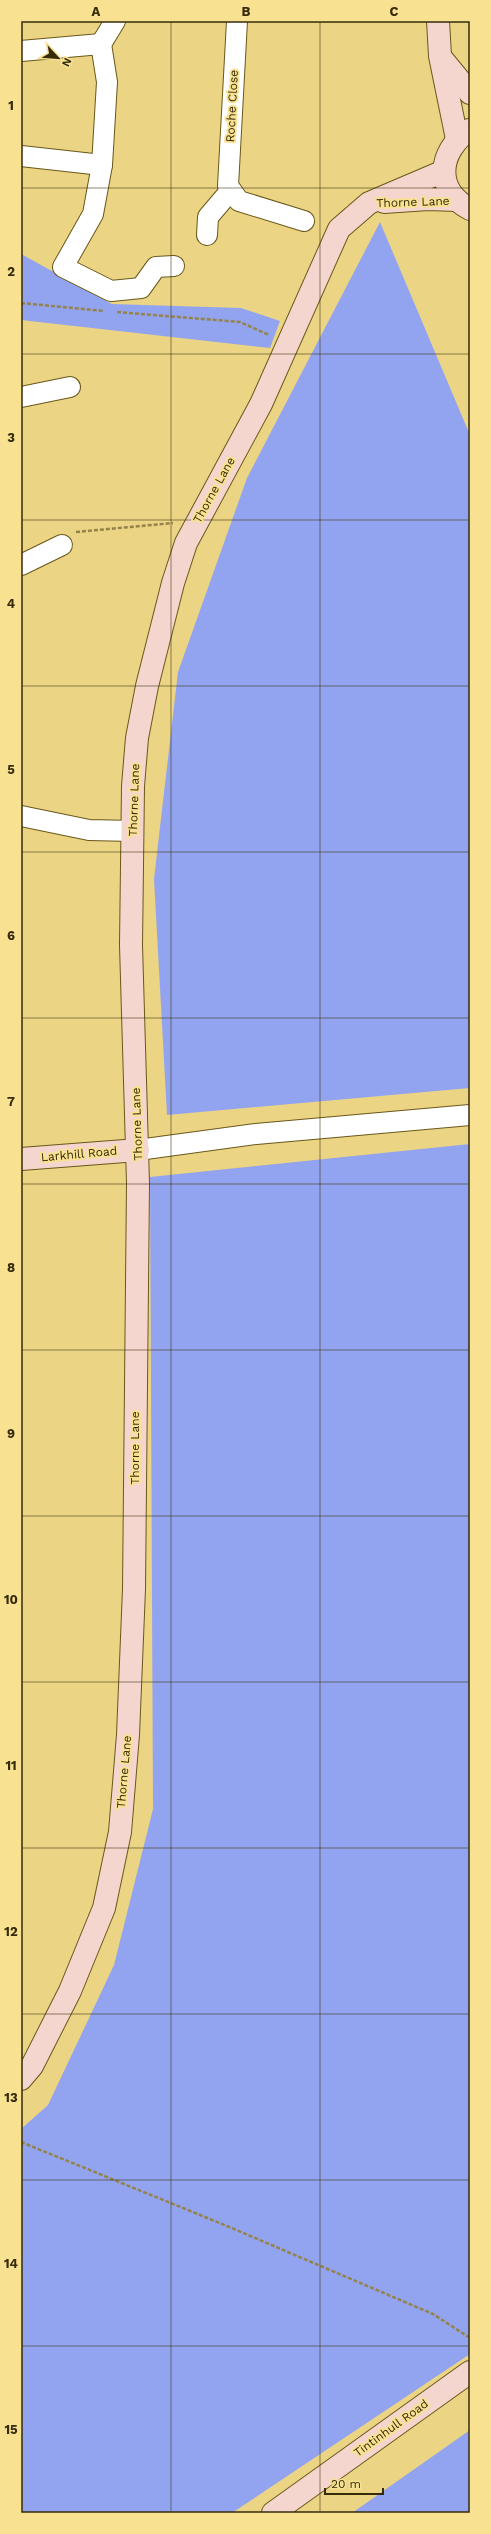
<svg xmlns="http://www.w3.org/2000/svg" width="491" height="2534" font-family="'Work Sans',sans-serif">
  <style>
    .green { fill: #92a4ef }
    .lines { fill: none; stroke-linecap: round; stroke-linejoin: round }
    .street-casing { stroke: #69581a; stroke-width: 22 }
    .secondary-casing { stroke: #69581a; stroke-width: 24 }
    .path { stroke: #94834a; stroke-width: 2.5; stroke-dasharray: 4 2; stroke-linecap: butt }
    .street { stroke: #fff; stroke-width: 20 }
    .secondary { stroke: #f5d6cf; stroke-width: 22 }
    .grid { fill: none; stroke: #352b09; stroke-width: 1; stroke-opacity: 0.55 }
    .labels { text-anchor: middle; stroke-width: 4; stroke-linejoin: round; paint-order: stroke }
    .street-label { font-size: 12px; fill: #352b09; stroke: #f9e192 }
    .neatline { fill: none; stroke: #352b09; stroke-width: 1.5 }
    .grid-label { font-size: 13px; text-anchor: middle; font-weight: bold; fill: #352b09 }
  </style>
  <rect width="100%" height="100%" fill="#ecd485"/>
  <g class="green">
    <path d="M380,222L470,435V1088L167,1115L154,879L178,672L247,478Z"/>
    <path d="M21,254L112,304L241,308L280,321L270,348L21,320Z"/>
    <path d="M470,1144V2354L232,2513H21V2129L48,2105L114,1965L153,1809L150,1177Z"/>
    <path d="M470,2430V2513H352Z"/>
  </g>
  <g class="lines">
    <defs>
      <g id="street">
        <path d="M237,21L228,186L239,201L304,221"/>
        <path d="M101,44L107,82L102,165L93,214L63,267L111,291L141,288L156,267L174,266"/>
        <path d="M101,44L115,21"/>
        <path d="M21,51L101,44"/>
        <path d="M21,156L102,165"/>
        <path d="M207,235L208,217L231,190"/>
        <path d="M21,397L70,387"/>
        <path d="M21,565L62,545"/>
        <path d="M21,816L89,830L133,831"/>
        <path d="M138,1150L256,1134L470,1115"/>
      </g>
      <g id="secondary">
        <path d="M438,21L440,56L457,139"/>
        <path d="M442,59L470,93"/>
        <path d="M469,130C438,152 434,190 470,209"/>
        <path d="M384,202L428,199L457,200"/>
        <path d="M21,1159L138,1150"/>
        <path d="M21,2079L32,2066L70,1991L104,1908L120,1832L128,1735L134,1589L138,1183L131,945L133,786L137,738L147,686L173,583L186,543L261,404L339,229L369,203L444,171"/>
        <path d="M273,2513L470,2372"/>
      </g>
    </defs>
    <use href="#street" class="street-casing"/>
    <use href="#secondary" class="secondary-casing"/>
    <g class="path">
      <path d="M21,303L104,311"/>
      <path d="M117,312L240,322L269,335"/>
      <path d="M76,532L173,523"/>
      <path d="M21,2142L227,2226L433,2314L470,2338"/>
    </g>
    <use href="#street" class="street"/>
    <use href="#secondary" class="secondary"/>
  </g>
  <path class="grid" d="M171,21V2513M320,21V2513M21,188H470M21,354H470M21,520H470M21,686H470M21,852H470M21,1018H470M21,1184H470M21,1350H470M21,1516H470M21,1682H470M21,1848H470M21,2014H470M21,2180H470M21,2346H470"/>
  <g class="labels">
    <g class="street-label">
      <text transform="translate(232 106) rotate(-87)" y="4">Roche Close</text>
      <text transform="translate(413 202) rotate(-2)" y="4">Thorne Lane</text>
      <text transform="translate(214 490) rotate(-61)" y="4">Thorne Lane</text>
      <text transform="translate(134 800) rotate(-88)" y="4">Thorne Lane</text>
      <text transform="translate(137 1124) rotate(-92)" y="4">Thorne Lane</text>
      <text transform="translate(79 1154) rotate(-5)" y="4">Larkhill Road</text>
      <text transform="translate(135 1448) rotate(-90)" y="4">Thorne Lane</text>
      <text transform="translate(124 1772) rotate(-85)" y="4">Thorne Lane</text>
      <text transform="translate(391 2428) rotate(-36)" y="4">Tintinhull Road</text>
    </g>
  </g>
  <rect width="491" height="2534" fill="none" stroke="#f9e192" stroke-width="44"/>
  <g transform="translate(58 58) rotate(116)" stroke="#f9e192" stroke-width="3" paint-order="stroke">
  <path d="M0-3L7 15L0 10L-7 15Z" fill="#352b09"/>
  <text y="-6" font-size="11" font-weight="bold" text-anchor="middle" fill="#352b09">N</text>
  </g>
  <path d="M325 2488v6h58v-6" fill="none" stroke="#352b09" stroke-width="2"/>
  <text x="331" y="2488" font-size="12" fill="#352b09" stroke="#f9e192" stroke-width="3" paint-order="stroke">20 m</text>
  <rect x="22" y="22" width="447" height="2490" class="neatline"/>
  <g class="grid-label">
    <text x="96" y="16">A</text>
    <text x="246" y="16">B</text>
    <text x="394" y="16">C</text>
    <text x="11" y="110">1</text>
    <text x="11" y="276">2</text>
    <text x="11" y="442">3</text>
    <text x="11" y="608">4</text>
    <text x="11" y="774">5</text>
    <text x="11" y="940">6</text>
    <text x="11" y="1106">7</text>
    <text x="11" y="1272">8</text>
    <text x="11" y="1438">9</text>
    <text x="11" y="1604">10</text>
    <text x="11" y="1770">11</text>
    <text x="11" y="1936">12</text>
    <text x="11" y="2102">13</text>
    <text x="11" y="2268">14</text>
    <text x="11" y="2434">15</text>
  </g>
</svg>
